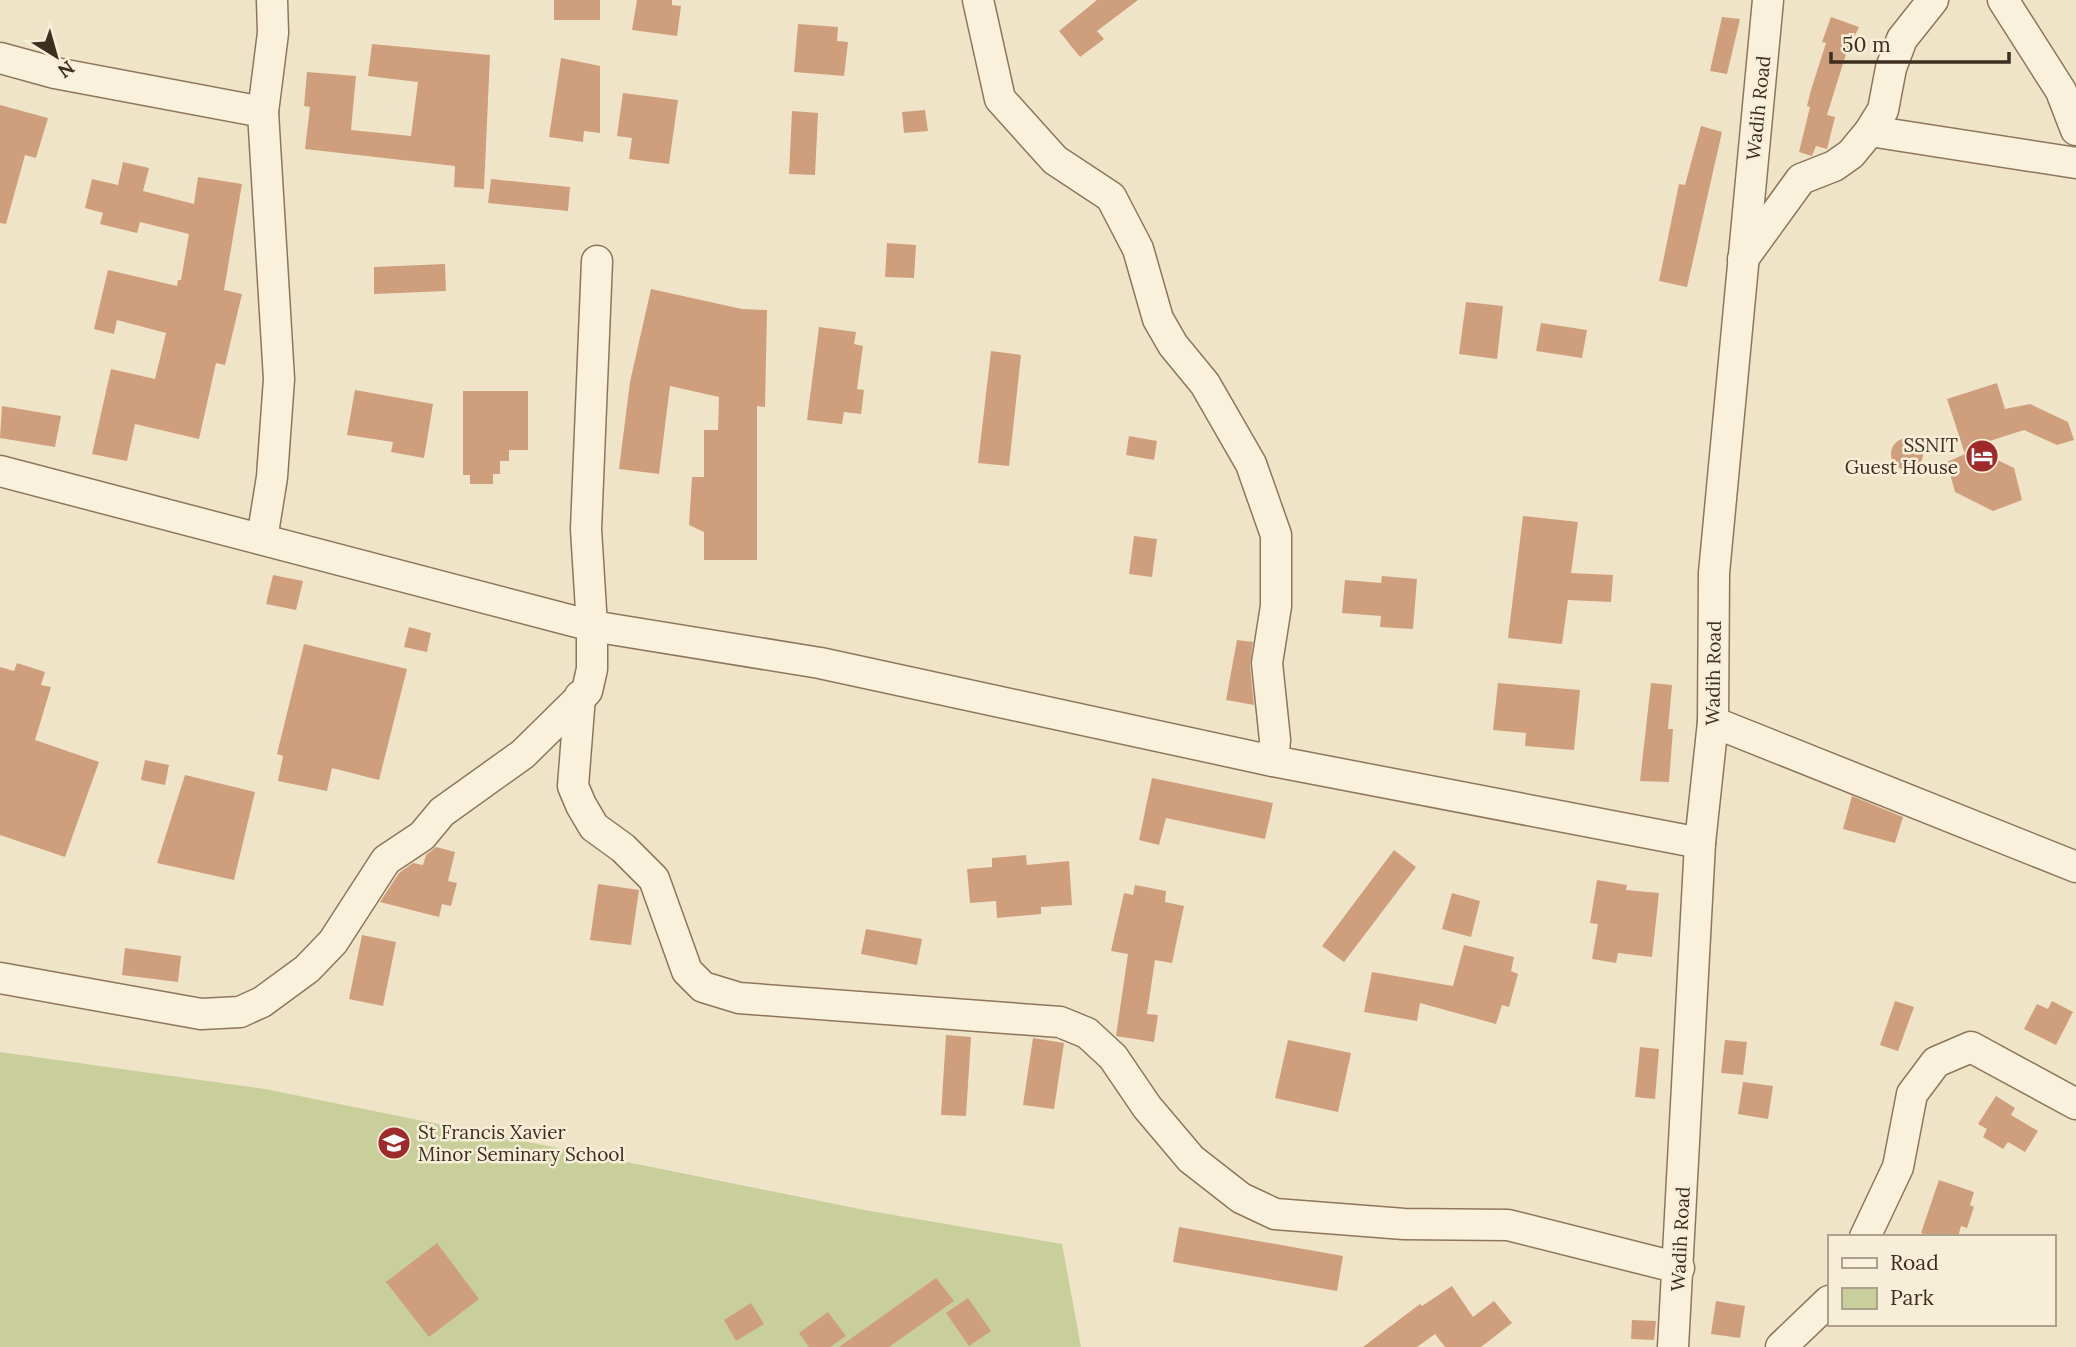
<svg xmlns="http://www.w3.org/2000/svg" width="2076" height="1347" font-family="Lora,serif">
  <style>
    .green { fill: #c9cf9b }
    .building { fill: #cf9f7d }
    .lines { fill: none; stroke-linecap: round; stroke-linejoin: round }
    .minor-casing { stroke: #8d765c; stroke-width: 33 }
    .minor { stroke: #faf1dc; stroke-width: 30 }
    .labels { text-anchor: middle; stroke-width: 5; stroke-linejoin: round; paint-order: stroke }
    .street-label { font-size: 19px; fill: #3d2e20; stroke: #f7eed8 }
    .poi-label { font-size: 19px; fill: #3d2e20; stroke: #f7eed8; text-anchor: end }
  </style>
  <rect width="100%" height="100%" fill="#f0e4c8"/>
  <path class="green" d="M0,1052L265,1089L865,1210L1062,1244L1081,1347H0Z"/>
  <g class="building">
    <rect x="554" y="0" width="46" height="20"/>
    <path d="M637,0H672V5L681,6L677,36L632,30Z"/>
    <path d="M1097,0H1138L1097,31L1104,39L1080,57L1059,31Z"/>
    <path d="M1722,17L1740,19L1727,74L1710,71Z"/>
    <path d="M1831,17L1859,27L1847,51L1827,115L1835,117L1827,149L1816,146L1812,156L1799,152L1810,107L1807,106L1811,90L1826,43L1822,42Z"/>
    <path d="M798,24L838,27L837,41L848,42L844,76L794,72Z"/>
    <path d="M372,44L490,55L484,189L454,187L455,166L305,149L310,107L304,106L307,72L356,76L351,130L411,136L418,82L368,76Z"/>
    <path d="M561,58L600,66V133L584,131L583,142L549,137Z"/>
    <path d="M623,93L678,100L669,164L629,159L632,138L617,136Z"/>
    <path d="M0,105L48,118L36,158L25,155L6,224L0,223Z"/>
    <path d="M925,110L928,131L904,133L902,112Z"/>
    <path d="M792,111L818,113L815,175L789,174Z"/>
    <path d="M1701,126L1722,132L1687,287L1659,281L1679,184L1685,185Z"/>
    <path d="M123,162L149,168L143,191L194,204L198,177L242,184L224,290L242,294L225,365L216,363L199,439L135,424L127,461L92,454L111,369L155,379L166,333L117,320L114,334L94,329L108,270L177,286L178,280H181L189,234L140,222L137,233L100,224L103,213L85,208L92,179L118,185Z"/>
    <path d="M491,179L570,187L568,211L488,203Z"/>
    <path d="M887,243L916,245L914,278L885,277Z"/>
    <path d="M445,264L446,291L374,294V267Z"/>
    <path d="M651,289L742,309L767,310L765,407L757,406V560H704V532L689,525L692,477H704V430H718L719,397L670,386L659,474L619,469L630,382Z"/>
    <path d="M1466,302L1503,306L1497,359L1459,354Z"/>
    <path d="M1541,323L1587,330L1582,358L1536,351Z"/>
    <path d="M819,327L856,332L854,344L863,346L857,389L864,390L861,414L844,412L842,424L807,420Z"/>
    <path d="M991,351L1021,355L1009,466L978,463Z"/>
    <path d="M1997,383L2005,409L2030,404L2068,422L2074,440L2057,445L2024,430L1971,447L2014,468L2022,500L1993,511L1955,492L1947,462L1965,454L1947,399Z"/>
    <path d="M355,390L433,404L424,458L391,452L393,442L347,435Z"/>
    <path d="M463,391H528V450H509V461H500V474H493V484H470V475H463Z"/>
    <path d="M2,406L61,416L55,447L0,438Z"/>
    <path d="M1129,436L1157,441L1154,460L1126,455Z"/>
    <circle cx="1907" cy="454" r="16"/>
    <path d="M1523,516L1578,522L1571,573L1613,575L1611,602L1568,600L1562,644L1508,638Z"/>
    <path d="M1134,536L1157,539L1152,577L1129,574Z"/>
    <path d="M273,575L303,581L296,610L266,604Z"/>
    <path d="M1382,576L1417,579L1413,629L1380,627L1381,616L1342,613L1345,580L1381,583Z"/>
    <path d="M409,627L431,633L427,652L404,647Z"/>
    <path d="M1237,640L1253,642L1250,665L1254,705L1226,700Z"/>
    <path d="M304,644L407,669L379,780L332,768L327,791L278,781L283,756L277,754Z"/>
    <path d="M17,663L45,672L41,685L51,687L35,740L99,762L65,857L0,835V667L14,671Z"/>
    <path d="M1498,683L1580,690L1574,750L1525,746L1526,733L1493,730Z"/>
    <path d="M1651,683L1672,685L1668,729H1673L1669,782L1640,781Z"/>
    <path d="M145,760L169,765L165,785L141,780Z"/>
    <path d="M185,775L255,792L234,880L157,863Z"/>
    <path d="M1152,778L1273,803L1265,839L1166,818L1159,845L1139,840Z"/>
    <path d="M1852,796L1903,817L1895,843L1843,829Z"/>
    <path d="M436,847L455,852L448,881L457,883L451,906L442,904L439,917L380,902L399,873L413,863L423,865L426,855Z"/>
    <path d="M1394,850L1416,867L1344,962L1322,946Z"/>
    <path d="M1026,855L1027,865L1069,861L1072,905L1041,907V914L997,918L996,901L970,903L967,869L992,867V858Z"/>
    <path d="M1597,880L1627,885L1626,890L1659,893L1652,957L1618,953L1616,963L1592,959L1598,924L1590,923Z"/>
    <path d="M598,884L639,890L631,945L590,940Z"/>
    <path d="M1135,885L1166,891L1165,902L1184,906L1172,963L1155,960L1147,1014L1158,1015L1154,1042L1116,1036L1128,954L1111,951L1124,893L1133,895Z"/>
    <path d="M1452,893L1480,901L1471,937L1442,929Z"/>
    <path d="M866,929L922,939L917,965L861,954Z"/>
    <path d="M362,935L396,942L383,1006L349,999Z"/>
    <path d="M1464,945L1514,957L1511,971L1518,974L1509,1007L1502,1005L1496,1024L1420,1003L1417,1021L1364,1012L1372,972L1453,986Z"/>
    <path d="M125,948L181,956L178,982L122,975Z"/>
    <path d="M1895,1001L1914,1007L1898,1051L1880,1045Z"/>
    <path d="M2052,1001L2073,1012L2056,1045L2024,1029L2037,1004L2048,1009Z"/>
    <path d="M946,1035L971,1037L966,1116L941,1115Z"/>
    <path d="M1033,1038L1064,1043L1054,1109L1023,1105Z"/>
    <path d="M1288,1040L1351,1053L1338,1112L1275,1098Z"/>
    <path d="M1725,1040L1747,1042L1743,1075L1721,1073Z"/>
    <path d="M1640,1047L1659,1049L1655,1099L1635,1097Z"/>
    <path d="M1743,1082L1773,1086L1768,1119L1738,1114Z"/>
    <path d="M1996,1096L2015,1108L2011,1115L2038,1131L2025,1152L2008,1142L2003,1149L1983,1137L1987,1129L1978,1124Z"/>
    <path d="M1939,1180L1974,1192L1970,1205L1974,1207L1967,1228L1961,1226L1958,1237H1931L1921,1233Z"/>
    <path d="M1179,1227L1343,1256L1337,1291L1173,1262Z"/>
    <path d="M437,1243L479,1299L429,1337L386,1282Z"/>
    <path d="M936,1278L954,1301L889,1347H839Z"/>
    <path d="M1452,1286L1473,1317L1494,1301L1512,1323L1481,1347H1445L1435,1334L1417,1347H1363L1420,1304L1422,1306Z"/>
    <path d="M968,1298L991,1331L969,1346L946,1313Z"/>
    <path d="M1716,1301L1745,1306L1740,1338L1711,1334Z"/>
    <path d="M751,1303L764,1324L736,1341L724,1320Z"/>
    <path d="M828,1312L846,1336L830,1347H809L799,1333Z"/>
    <path d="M1632,1320L1656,1321L1654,1340L1631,1339Z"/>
  </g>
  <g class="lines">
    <defs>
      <g id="minor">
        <path d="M978,0L1000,99L1055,160L1111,197L1138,249L1158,319L1173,345L1205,384L1251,464L1276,535V606L1267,663L1275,740L1273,761"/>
        <path d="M2003,0L2061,91L2076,130"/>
        <path d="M0,58L55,73L263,112"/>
        <path d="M1870,131L2076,163"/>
        <path d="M1743,259L1801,179L1834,166L1851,154L1870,131L1883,110L1891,68L1902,39L1933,0"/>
        <path d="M0,471L592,626L820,663L1273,761L1700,843"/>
        <path d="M262,539L272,477L279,379L263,112L273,33L272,0"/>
        <path d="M580,696L573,786L581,805L594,827L623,848L654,879L687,971L703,987L739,998L1060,1022L1087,1033L1113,1057L1147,1107L1191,1159L1241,1198L1275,1214L1404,1224L1508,1225L1679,1268"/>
        <path d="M1713,722L2076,867"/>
        <path d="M0,978L201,1014L240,1012L262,1002L307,969L333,942L386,860L422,836L442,812L523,754L587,691L592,669V626L586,529L597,261"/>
        <path d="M1865,1237L1898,1167L1912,1094L1936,1062L1971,1047L2076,1104"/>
        <path d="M1673,1347L1700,843L1713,722L1714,573L1768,0"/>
        <path d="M1781,1347L1829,1301"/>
      </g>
    </defs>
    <use href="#minor" class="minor-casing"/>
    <use href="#minor" class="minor"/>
  </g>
  <defs>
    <symbol id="hotel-disc" viewBox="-11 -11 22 22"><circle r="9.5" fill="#9e2a2b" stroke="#f7eed8"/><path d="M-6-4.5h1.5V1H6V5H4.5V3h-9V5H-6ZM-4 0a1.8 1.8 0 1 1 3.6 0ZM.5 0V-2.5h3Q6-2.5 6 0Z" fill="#fff"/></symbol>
    <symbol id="school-disc" viewBox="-11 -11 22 22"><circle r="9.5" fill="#9e2a2b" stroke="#f7eed8"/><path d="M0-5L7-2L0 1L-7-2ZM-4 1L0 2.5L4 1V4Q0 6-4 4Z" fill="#fff"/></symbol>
  </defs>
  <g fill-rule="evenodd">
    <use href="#hotel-disc" x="1963" y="437" width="38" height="38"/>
    <use href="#school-disc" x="375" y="1124" width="38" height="38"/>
  </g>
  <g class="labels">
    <g class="street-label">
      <text transform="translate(1758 108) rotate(-84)" y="7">Wadih Road</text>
      <text transform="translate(1713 673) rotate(-89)" y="7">Wadih Road</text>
      <text transform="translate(1680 1239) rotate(-87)" y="7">Wadih Road</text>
    </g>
    <g class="poi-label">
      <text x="1958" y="452">SSNIT<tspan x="1958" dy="22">Guest House</tspan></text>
      <text x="418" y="1139" text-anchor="start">St Francis Xavier<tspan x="418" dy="22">Minor Seminary School</tspan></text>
    </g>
  </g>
  <rect x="1828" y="1235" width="228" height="91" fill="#f7eed8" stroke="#ada18e" stroke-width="2"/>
  <rect x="1842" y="1258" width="35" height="10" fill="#faf1dc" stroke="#ada18e" stroke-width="2"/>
  <text x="1890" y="1270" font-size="21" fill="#3d2e20">Road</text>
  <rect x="1842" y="1288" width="35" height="21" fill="#c9cf9b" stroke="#ada18e" stroke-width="2"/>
  <text x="1890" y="1305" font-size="21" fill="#3d2e20">Park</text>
  <g transform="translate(56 56) rotate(143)" stroke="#f7eed8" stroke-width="5" paint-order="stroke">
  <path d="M0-5L12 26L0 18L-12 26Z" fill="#3d2e20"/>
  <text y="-10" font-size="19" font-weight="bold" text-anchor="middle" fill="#3d2e20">N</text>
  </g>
  <path d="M1831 52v10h178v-10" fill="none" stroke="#3d2e20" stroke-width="3.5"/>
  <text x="1842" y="52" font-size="21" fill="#3d2e20" stroke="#f7eed8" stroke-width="5" paint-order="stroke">50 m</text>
</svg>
